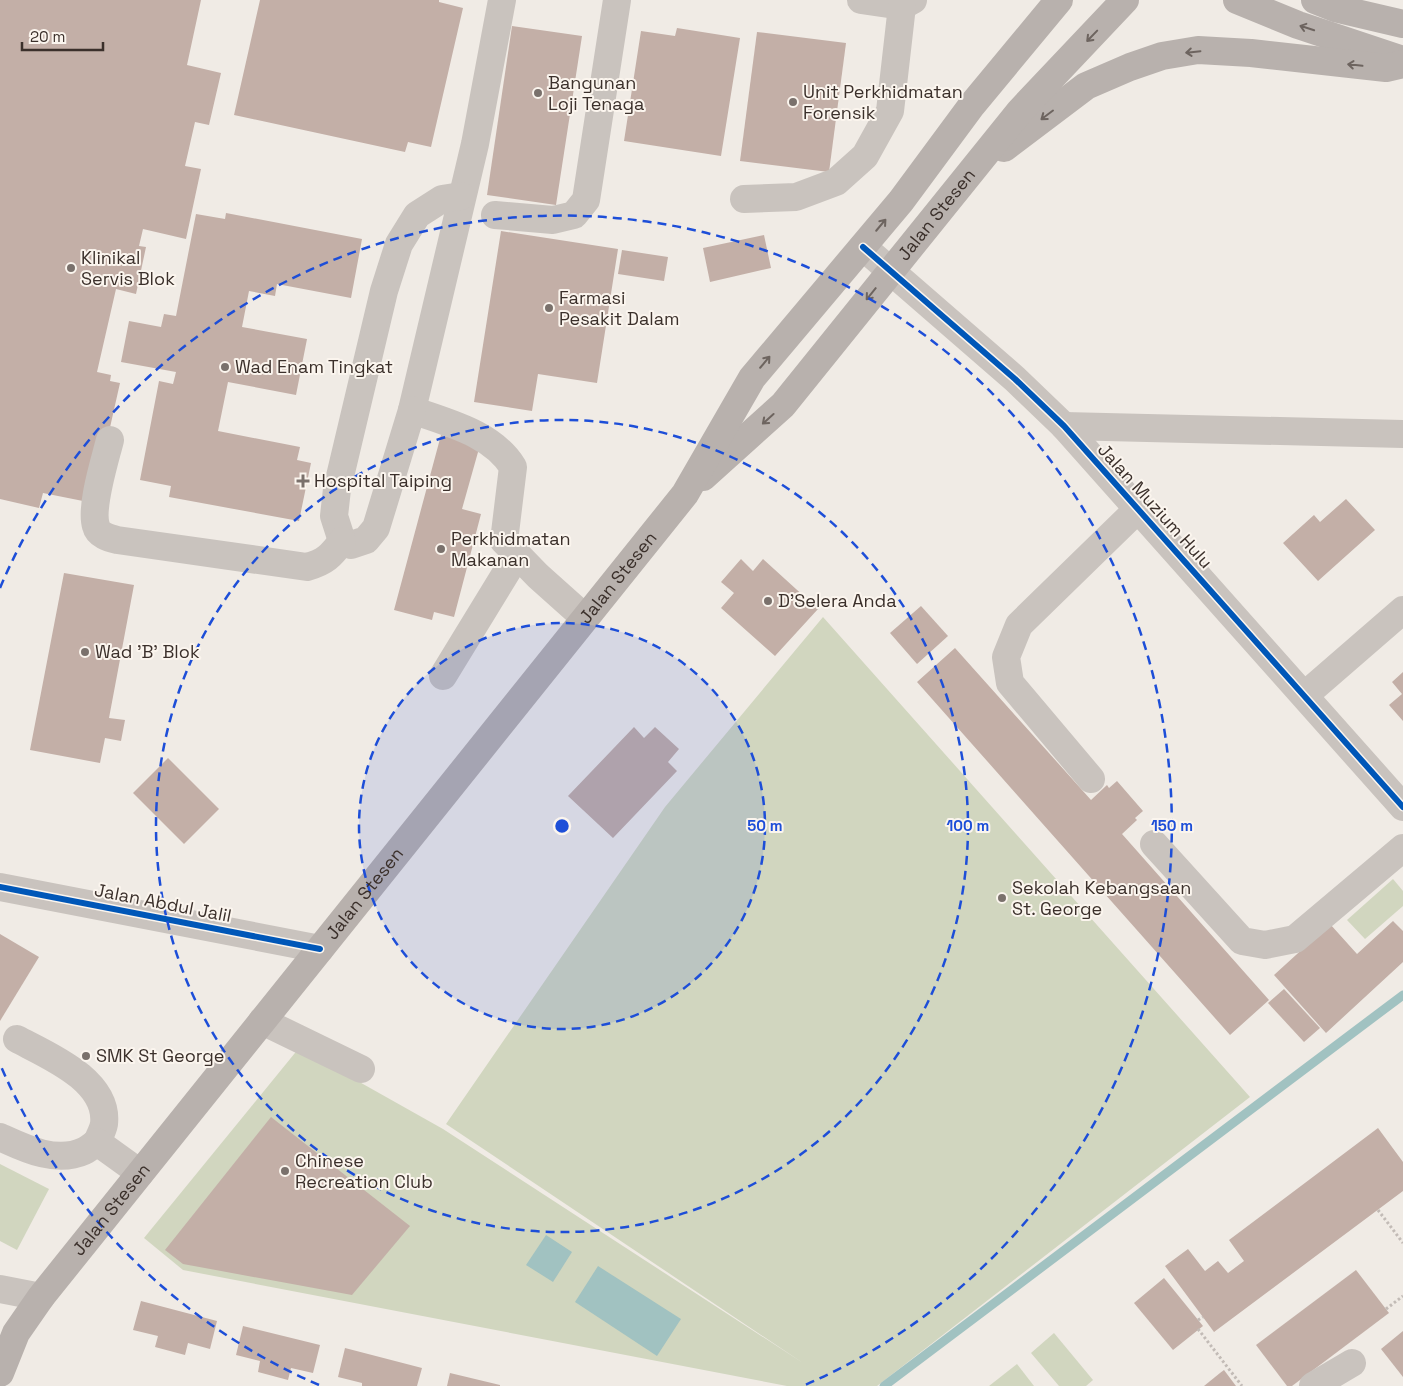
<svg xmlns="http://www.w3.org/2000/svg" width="1403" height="1386" font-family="'Space Grotesk',sans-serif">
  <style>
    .green { fill: #d1d6bf }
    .water { fill: #a1c2c1 }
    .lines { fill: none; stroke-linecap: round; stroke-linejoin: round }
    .stream { stroke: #a1c2c1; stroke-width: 9 }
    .building { fill: #c3afa7 }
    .path { stroke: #c2bbb6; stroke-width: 3; stroke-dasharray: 2.5 2.5; stroke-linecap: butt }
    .minor { stroke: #c9c3be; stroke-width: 28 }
    .major { stroke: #b8b1ad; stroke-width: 28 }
    .cycleway-casing { stroke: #fbf5ee; stroke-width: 9 }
    .cycleway { stroke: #0057b8; stroke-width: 6 }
    .oneway { stroke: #6d645f }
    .ring { fill: none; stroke: #1d4ed8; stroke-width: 2.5; stroke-dasharray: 9 6 }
    .poi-dot { fill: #7a716c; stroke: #fbf5ee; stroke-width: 2 }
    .labels { text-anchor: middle; stroke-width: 4; stroke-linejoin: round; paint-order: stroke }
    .poi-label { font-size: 18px; fill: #3b302b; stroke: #fbf5ee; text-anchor: start }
    .street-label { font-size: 18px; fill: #3b302b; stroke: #fbf5ee }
    .centre { fill: #1d4ed8; stroke: #fbf5ee; stroke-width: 2.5 }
    .ring-label { font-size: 15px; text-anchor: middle; font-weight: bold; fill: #1d4ed8; stroke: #fbf5ee; stroke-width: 4; stroke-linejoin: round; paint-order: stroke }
  </style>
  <rect width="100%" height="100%" fill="#f0ebe5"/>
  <g class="green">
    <path d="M823,617L1250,1097L877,1386H787L183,1270L144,1238L299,1048L443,1129L803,1363L446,1124L665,807Z"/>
    <path d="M1393,879L1403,891V906L1365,939L1347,920Z"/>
    <path d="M0,1164L49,1189L17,1250L0,1241Z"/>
    <path d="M1054,1333L1093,1380L1086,1386H1059L1031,1353Z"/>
    <path d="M1017,1364L1034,1386H989Z"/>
  </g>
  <g class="water">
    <path d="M546,1235L572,1252L553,1282L526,1265Z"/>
    <path d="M598,1266L681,1319L657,1356L575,1302Z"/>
  </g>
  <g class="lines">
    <path class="stream" d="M884,1386L1403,995"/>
  </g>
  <g class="building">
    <path d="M0,0H201L187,65L221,73L209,125L195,122L185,166L201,169L186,239L143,229L139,246L146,247L136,294L116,289L97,372L111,375L110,381L120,383L93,503L43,493L39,508L0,499Z"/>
    <path d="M260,0H439V2L463,8L431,147L408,142L405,152L234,115Z"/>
    <path d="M512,26L582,36L556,205L487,195Z"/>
    <path d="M677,28L740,38L721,156L624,141L641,31L675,36Z"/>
    <path d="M757,32L846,43L829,172L740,161Z"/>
    <path d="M226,213L362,239L351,298L277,284L275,296L249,291L242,327L307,339L296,395L228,382L218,431L300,447L297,460L311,463L299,521L169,497L171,486L140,480L159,381L173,384L176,372L121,362L129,321L161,327L164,314L176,316L196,214L225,219Z"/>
    <path d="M501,231L618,249L597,383L538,374L532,411L474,402Z"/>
    <path d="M764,235L771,268L710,282L703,248Z"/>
    <path d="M622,250L668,257L664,281L618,274Z"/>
    <path d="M441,435L480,445L462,509L481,514L454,617L434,612L432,620L394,610Z"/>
    <path d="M1346,499L1375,530L1318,581L1283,543L1314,515L1320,522Z"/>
    <path d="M741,559L753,571L763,559L818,609L775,656L721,608L734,593L721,582Z"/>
    <path d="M64,573L134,585L109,718L125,720L121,741L105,738L100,763L30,750Z"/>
    <path d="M921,606L948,636L917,664L890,633Z"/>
    <path d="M955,648L1091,800L1107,785L1109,788L1117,781L1143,811L1135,818L1137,820L1122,834L1269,1000L1230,1035L917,682Z"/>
    <path d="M1403,672V721L1389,705L1402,694L1392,682Z"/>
    <path d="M634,727L644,738L655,727L679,749L668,762L677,771L613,838L568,796Z"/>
    <path d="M168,758L219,809L184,844L133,793Z"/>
    <path d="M1393,921L1403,931V962L1326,1033L1274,975L1330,924L1357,954Z"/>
    <path d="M0,934L39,957L0,1021Z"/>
    <path d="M1284,989L1320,1028L1304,1042L1268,1003Z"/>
    <path d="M271,1117L410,1226L352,1295L183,1264L165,1250Z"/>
    <path d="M1378,1128L1403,1162V1191L1214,1332L1165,1266L1188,1249L1205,1271L1218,1261L1228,1273L1244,1261L1229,1240Z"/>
    <path d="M1356,1270L1389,1313L1292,1386H1287L1256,1345Z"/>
    <path d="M1164,1278L1203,1326L1173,1350L1134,1303Z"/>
    <path d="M141,1301L217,1321L210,1349L188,1343L185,1355L155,1347L158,1336L133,1330Z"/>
    <path d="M243,1326L320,1345L313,1373L291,1368L288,1380L258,1372L260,1361L236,1355Z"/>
    <path d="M1403,1331V1377L1381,1349Z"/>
    <path d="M345,1348L422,1368L417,1386H362V1383L338,1377Z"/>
    <path d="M1224,1370L1236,1386H1204L1220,1373Z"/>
    <path d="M450,1373L500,1385V1386H447Z"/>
  </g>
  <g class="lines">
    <g class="path">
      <path d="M1378,1210L1403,1243"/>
      <path d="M1386,1309L1403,1296"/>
      <path d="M1198,1320L1203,1317"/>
      <path d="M1198,1329L1242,1386"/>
    </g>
    <g class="minor">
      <path d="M502,0L475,144L412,410C448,423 492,433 513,467L504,541L538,576L585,618"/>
      <path d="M861,0L902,6L913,0"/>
      <path d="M744,199L796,197L836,182L865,156L890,111L902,6"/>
      <path d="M495,215L553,220L574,215L586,200L617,0"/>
      <path d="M863,247L1015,379L1064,426L1403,807"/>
      <path d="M412,410L376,528L366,540L351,545L342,541L334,516L337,489L384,291L399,244L417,215L442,199L461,196"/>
      <path d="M1064,426L1403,434"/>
      <path d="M110,440C105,460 90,507 96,526C98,535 109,538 117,540L307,567C325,562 331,556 342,541"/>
      <path d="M443,676L517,555"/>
      <path d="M1305,695L1403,610"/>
      <path d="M1091,779L1010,683L1006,657L1019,625L1138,509"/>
      <path d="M1154,844L1242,941L1265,945L1295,939L1403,848"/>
      <path d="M0,887L320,949"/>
      <path d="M262,1021L361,1069"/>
      <path d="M17,1039C47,1055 109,1080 104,1124C103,1130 99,1137 97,1142"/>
      <path d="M0,1137C24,1148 56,1164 84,1151C88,1149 93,1145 97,1142L140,1173"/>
      <path d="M0,1289L41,1297"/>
      <path d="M1313,1386L1352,1363"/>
    </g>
    <g class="major">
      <path d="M1237,0L1298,25L1397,58"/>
      <path d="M1315,0L1335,8L1403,24"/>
      <path d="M1004,148L1086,86L1130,67L1162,56L1198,50L1251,53L1386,68L1403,64"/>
      <path id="s1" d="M703,477L783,405L1020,111L1125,0"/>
      <path id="s2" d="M0,1373L16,1333L41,1297L685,494L752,378L901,201L972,105L1059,0"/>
    </g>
    <defs>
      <g id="cycleway">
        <path d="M863,247L1015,379L1064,426L1403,807"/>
        <path d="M0,887L320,949"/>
      </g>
    </defs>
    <use href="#cycleway" class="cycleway-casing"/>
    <use href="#cycleway" class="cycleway"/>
  </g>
  <defs><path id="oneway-shaft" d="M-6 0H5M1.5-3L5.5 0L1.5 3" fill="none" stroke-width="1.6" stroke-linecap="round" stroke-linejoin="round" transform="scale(1.25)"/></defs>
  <g class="oneway">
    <use href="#oneway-shaft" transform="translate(1307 28) rotate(-162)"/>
    <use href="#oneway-shaft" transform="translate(1092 36) rotate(134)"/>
    <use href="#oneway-shaft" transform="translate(1193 52) rotate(174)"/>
    <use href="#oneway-shaft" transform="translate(1355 65) rotate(-174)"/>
    <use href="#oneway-shaft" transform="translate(1047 115) rotate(143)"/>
    <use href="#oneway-shaft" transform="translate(881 225) rotate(-50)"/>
    <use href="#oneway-shaft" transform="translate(871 294) rotate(129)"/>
    <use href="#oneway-shaft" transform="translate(765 362) rotate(-50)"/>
    <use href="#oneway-shaft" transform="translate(768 419) rotate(138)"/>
  </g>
  <circle cx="562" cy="826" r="203" fill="#1d4ed8" fill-opacity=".12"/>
  <g class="ring">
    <circle cx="562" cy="826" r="203"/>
    <circle cx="562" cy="826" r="406"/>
    <path d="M319 1385A610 610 0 0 1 0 1064M0 588A610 610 0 1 1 805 1385"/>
  </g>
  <g class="poi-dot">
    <circle cx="538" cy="93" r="5"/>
    <circle cx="793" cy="102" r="5"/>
    <circle cx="71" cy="268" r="5"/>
    <circle cx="549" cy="308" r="5"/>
    <circle cx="225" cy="367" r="5"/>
    <path d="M300.5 473.5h5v5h5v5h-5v5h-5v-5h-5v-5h5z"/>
    <circle cx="441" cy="549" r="5"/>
    <circle cx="768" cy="601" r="5"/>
    <circle cx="85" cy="652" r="5"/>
    <circle cx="1002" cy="898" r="5"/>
    <circle cx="86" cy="1056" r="5"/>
    <circle cx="285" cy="1171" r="5"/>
  </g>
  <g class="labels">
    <g class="poi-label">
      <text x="548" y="89">Bangunan<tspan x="548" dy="21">Loji Tenaga</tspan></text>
      <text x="803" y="98">Unit Perkhidmatan<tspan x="803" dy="21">Forensik</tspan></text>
      <text x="81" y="264">Klinikal<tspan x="81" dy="21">Servis Blok</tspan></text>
      <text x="559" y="304">Farmasi<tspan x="559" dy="21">Pesakit Dalam</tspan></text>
      <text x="235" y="373">Wad Enam Tingkat</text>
      <text x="314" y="487">Hospital Taiping</text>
      <text x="451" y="545">Perkhidmatan<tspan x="451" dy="21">Makanan</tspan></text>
      <text x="778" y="607">D'Selera Anda</text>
      <text x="95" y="658">Wad 'B' Blok</text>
      <text x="1012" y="894">Sekolah Kebangsaan<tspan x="1012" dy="21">St. George</tspan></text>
      <text x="96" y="1062">SMK St George</text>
      <text x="295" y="1167">Chinese<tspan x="295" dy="21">Recreation Club</tspan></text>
    </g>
    <g class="street-label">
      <text dy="6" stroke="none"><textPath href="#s1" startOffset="352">Jalan Stesen</textPath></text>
      <text transform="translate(1155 506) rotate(48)" y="6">Jalan Muzium Hulu</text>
      <text dy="6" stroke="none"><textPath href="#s2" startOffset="1009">Jalan Stesen</textPath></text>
      <text dy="6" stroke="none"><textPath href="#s2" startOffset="604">Jalan Stesen</textPath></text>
      <text transform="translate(163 903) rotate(11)" y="6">Jalan Abdul Jalil</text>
      <text dy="6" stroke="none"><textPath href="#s2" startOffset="199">Jalan Stesen</textPath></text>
    </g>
  </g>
  <circle cx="562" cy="826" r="8" class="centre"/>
  <g class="ring-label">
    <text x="765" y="831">50 m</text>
    <text x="968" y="831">100 m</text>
    <text x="1172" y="831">150 m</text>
  </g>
  <path d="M22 42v8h81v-8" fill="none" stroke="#3b302b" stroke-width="2.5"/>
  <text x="30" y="42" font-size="15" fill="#3b302b" stroke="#fbf5ee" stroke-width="4" paint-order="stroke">20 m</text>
</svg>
